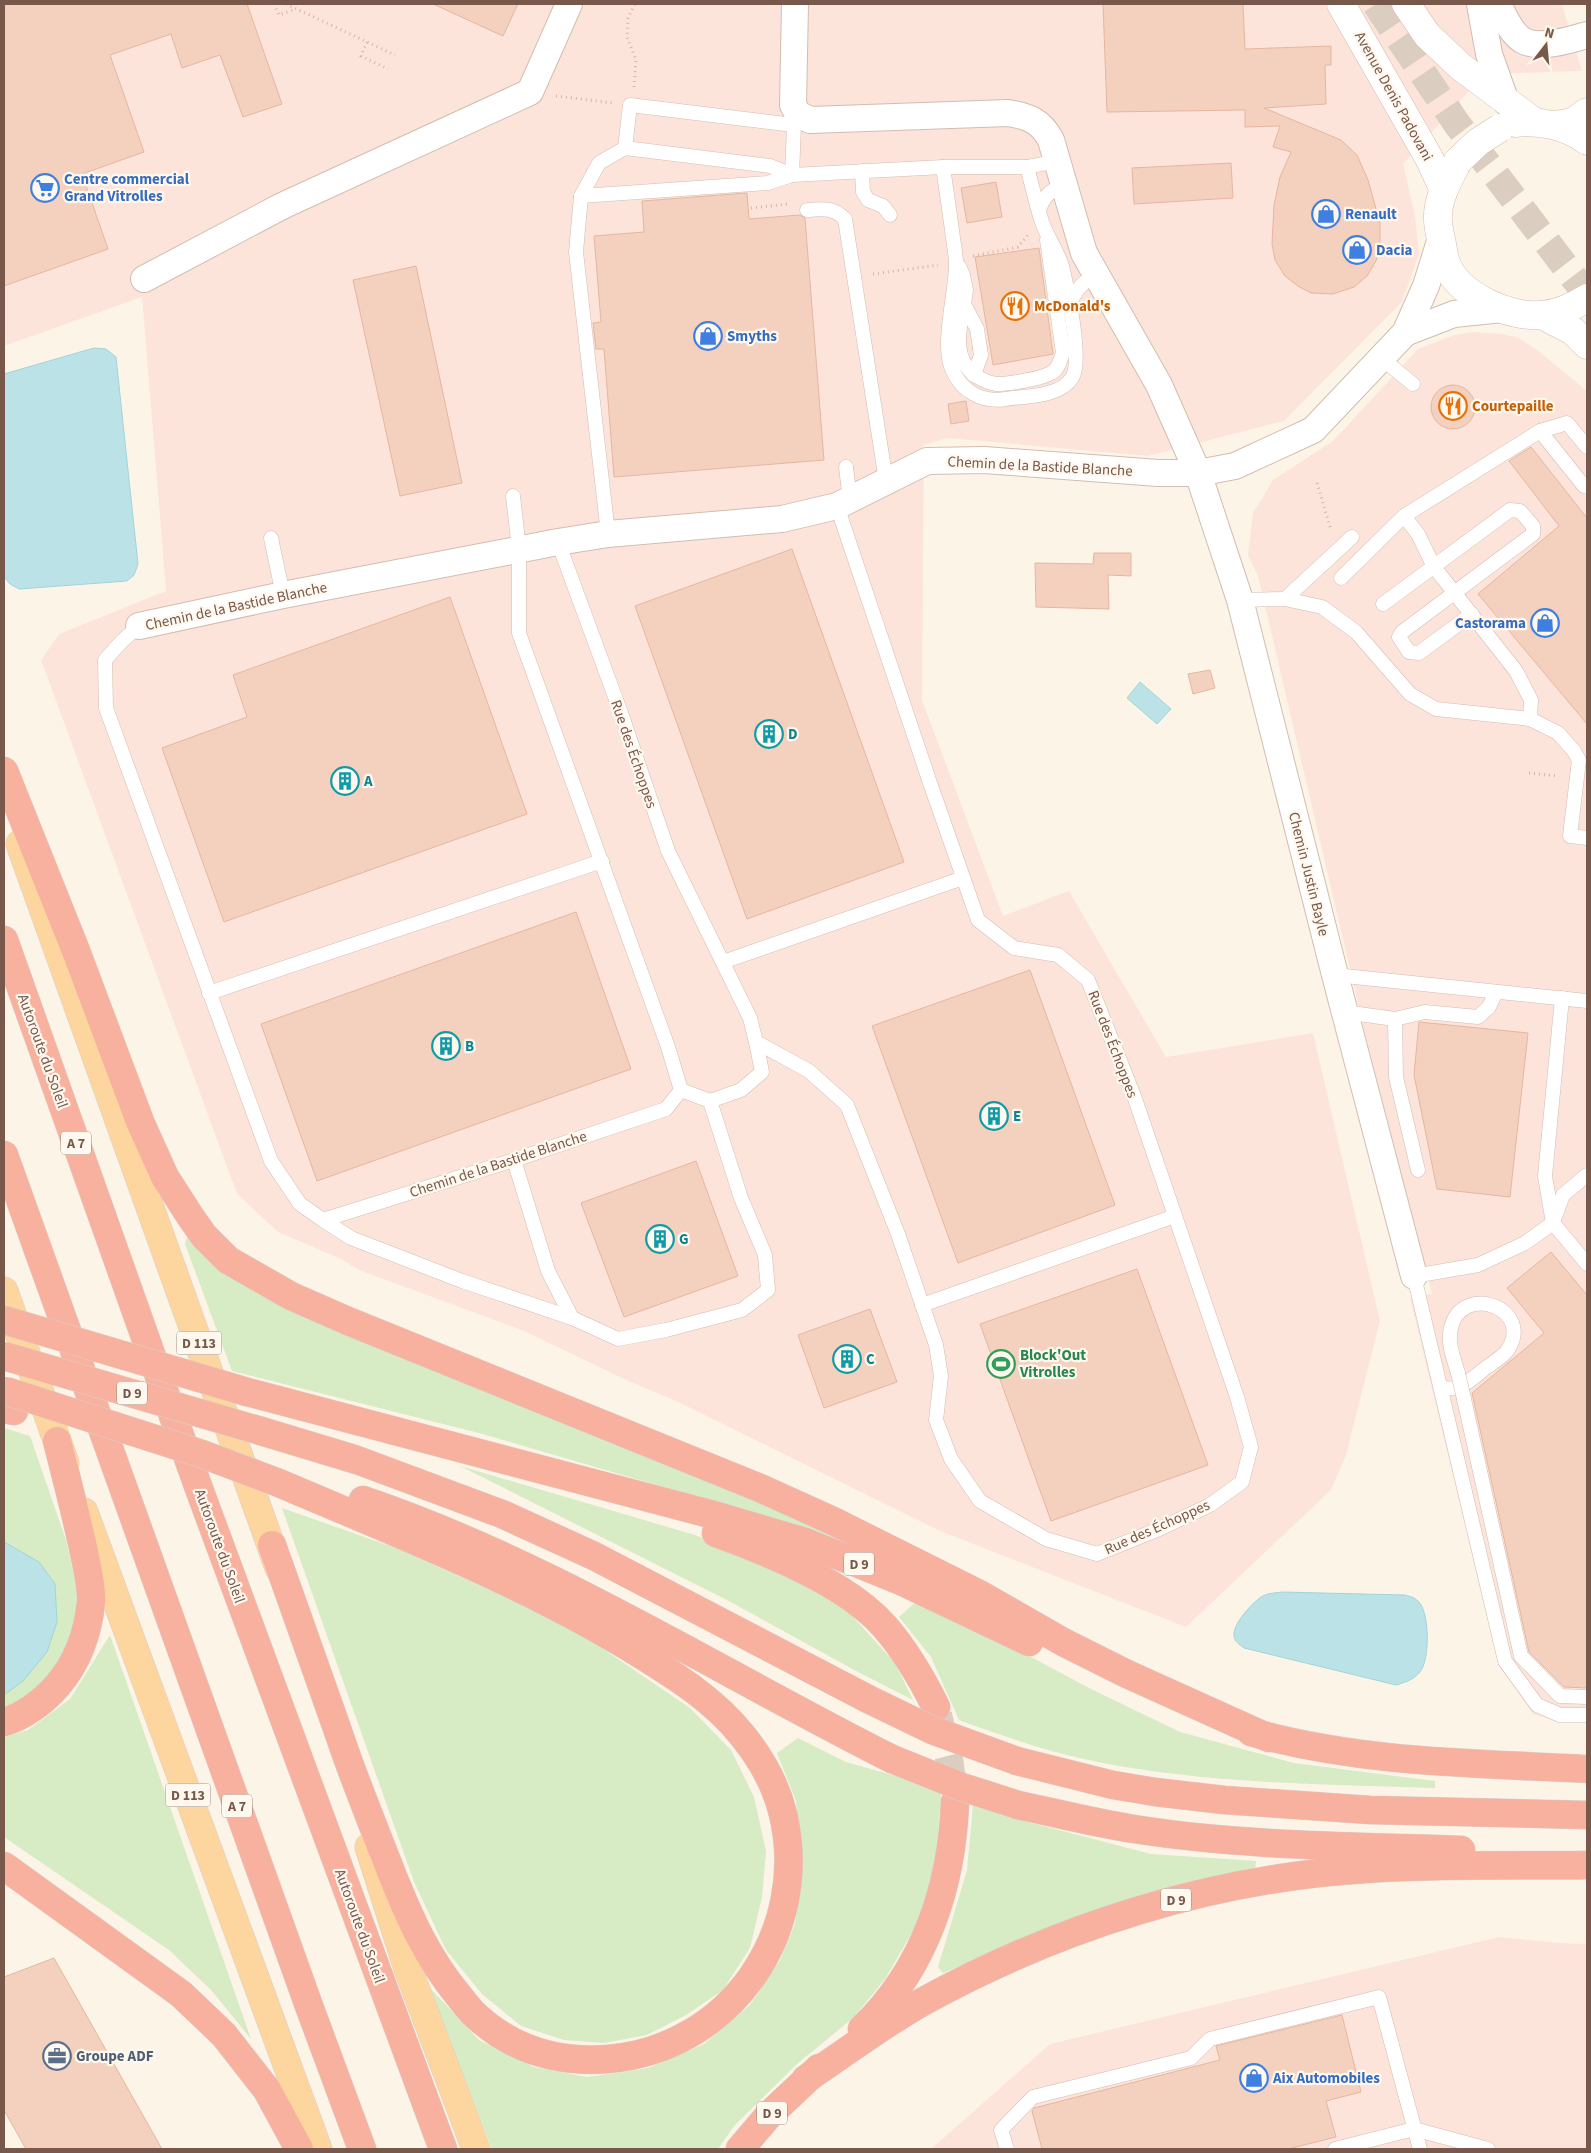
<svg xmlns="http://www.w3.org/2000/svg" width="1591" height="2153" font-family="'Source Sans 3',sans-serif">
  <style>
    .commercial { fill: #fde4db }
    .green { fill: #d7ebc5 }
    .water { fill: #bbe3e7; stroke: #a1d4d9 }
    .building { fill: #f3d1be; stroke: #e6b69e }
    .lines { fill: none; stroke-linecap: round; stroke-linejoin: round }
    .secondary-tunnel { stroke: #dccdc1; stroke-width: 28; stroke-dasharray: 28 14; stroke-linecap: butt }
    .highway-tunnel { stroke: #dccdc1; stroke-width: 28; stroke-dasharray: 28 14; stroke-linecap: butt }
    .lane-casing { stroke: #d2bdaf; stroke-width: 15 }
    .street-casing { stroke: #d2bdaf; stroke-width: 28 }
    .secondary-casing { stroke: #d5bcad; stroke-width: 29 }
    .primary-casing { stroke: #d9d0cd; stroke-width: 29 }
    .highway-casing { stroke: #d9d0cd; stroke-width: 29 }
    .path { stroke: #d8b4a1; stroke-width: 3; stroke-dasharray: 1 4; stroke-linecap: butt }
    .lane { stroke: #fff; stroke-width: 14 }
    .street { stroke: #fff; stroke-width: 26 }
    .secondary { stroke: #fff; stroke-width: 28 }
    .primary { stroke: #fcd59f; stroke-width: 28 }
    .highway { stroke: #f8b19e; stroke-width: 28 }
    .lane-bridge-casing { stroke: #d2bdaf; stroke-width: 15; stroke-linecap: butt }
    .secondary-bridge-casing { stroke: #d5bcad; stroke-width: 29; stroke-linecap: butt }
    .highway-bridge-casing { stroke: #d9d0cd; stroke-width: 29; stroke-linecap: butt }
    .lane-bridge { stroke: #fff; stroke-width: 14 }
    .secondary-bridge { stroke: #fff; stroke-width: 28 }
    .highway-bridge { stroke: #f8b19e; stroke-width: 28 }
    .labels { text-anchor: middle; stroke-width: 4.5; stroke-linejoin: round; paint-order: stroke }
    .shield { fill: #fff8ee; stroke: #a0887c; stroke-width: 1 }
    .shield-label { font-size: 14px; font-weight: bold; fill: #78584b }
    .street-label { font-size: 15px; fill: #78584b; stroke: #fff8ee }
    .shop-label { font-size: 15px; font-weight: bold; fill: #366cbe; stroke: #fff8ee; text-anchor: start }
    .food-label { font-size: 15px; font-weight: bold; fill: #c56008; stroke: #fff8ee; text-anchor: start }
    .culture-label { font-size: 15px; font-weight: bold; fill: #0d838f; stroke: #fff8ee; text-anchor: start }
    .leisure-label { font-size: 15px; font-weight: bold; fill: #27864d; stroke: #fff8ee; text-anchor: start }
    .service-label { font-size: 15px; font-weight: bold; fill: #4e5e75; stroke: #fff8ee; text-anchor: start }
  </style>
  <rect width="100%" height="100%" fill="#fdf4e8"/>
  <g class="commercial">
    <path d="M4,4H1562L1582,71L1484,74L1403,164L1415,215L1419,254L1402,302L1284,421L1148,456L947,438L924,445L922,700L1003,916L1069,891L1166,1057L1313,1033L1380,1321L1346,1455L1331,1490L1186,1627L940,1531L676,1401L628,1381L524,1331L359,1270L343,1260L278,1232L237,1194L41,660L59,634L166,591L142,297L4,346Z"/>
    <path d="M1475,332L1501,334L1517,337L1537,350L1587,391V1722H1559L1533,1714L1499,1666L1410,1298L1432,1294L1363,1025L1258,576L1248,555L1253,513L1273,480L1333,441L1418,349L1454,335Z"/>
    <path d="M1499,1937L1559,1943L1587,1944V2149H931L1050,2044Z"/>
  </g>
  <g class="green">
    <path d="M187,1238L851,1539L849,1547L763,1516L479,1433L232,1371L185,1244Z"/>
    <path d="M4,1428L30,1436L66,1540L77,1589L76,1623L65,1656L44,1684L10,1707L4,1709Z"/>
    <path d="M460,1466L695,1535L783,1571L845,1608L895,1663L913,1700L858,1672L727,1600Z"/>
    <path d="M282,1508L396,1548L528,1607L599,1646L690,1708L731,1750L754,1797L766,1851L762,1897L750,1948L723,1990L686,2015L647,2035L604,2043L564,2040L521,2026L482,1994L446,1950L414,1882Z"/>
    <path d="M920,1598L1091,1689L1180,1732L1294,1763L1435,1781V1788C1318,1784 1199,1784 1084,1759C1043,1750 1004,1736 964,1722L959,1720L931,1657L899,1617Z"/>
    <path d="M110,1635L251,2039L212,1991L169,1950L4,1837V1737L28,1730L70,1699Z"/>
    <path d="M798,1738L846,1762L896,1776L941,1794L936,1862L917,1924L885,1979L853,2018L797,2064L734,2126L718,2149H492L429,1987L479,2040L534,2067L587,2077L648,2068L704,2044L750,2005L780,1960L795,1924L803,1864L796,1801L777,1753Z"/>
    <path d="M973,1805L1009,1817L1151,1854L1256,1861L1255,1871L1059,1927L943,1973L938,1967L967,1870Z"/>
  </g>
  <g class="water">
    <path d="M94,348L106,349L116,357L138,564L134,575L127,581L19,589L10,584L4,577V374Z"/>
    <path d="M1140,682L1171,709L1157,724L1127,698Z"/>
    <path d="M4,1542L39,1562L55,1584L57,1622L47,1652L23,1681L4,1695Z"/>
    <path d="M1282,1592L1404,1595C1409,1596 1414,1597 1418,1601C1430,1612 1430,1660 1420,1672C1413,1680 1406,1682 1396,1685L1244,1648C1239,1644 1235,1642 1234,1636C1232,1625 1253,1601 1263,1596C1268,1593 1276,1593 1282,1592Z"/>
  </g>
  <g class="building">
    <path d="M4,4H247L282,104L243,117L220,55L182,68L171,34L110,55L144,152L82,174L108,249L4,286Z"/>
    <path d="M433,4H518L503,36Z"/>
    <path d="M1103,4H1243L1245,49L1331,46V65H1325L1326,104L1264,108L1341,140L1357,155L1368,180L1380,223V244L1376,261L1367,276L1354,287L1333,294L1311,293L1298,286L1285,276L1275,260L1272,244L1274,205L1280,177L1291,152L1273,147L1280,126L1245,127V110L1107,112Z"/>
    <path d="M1231,163L1233,198L1134,204L1132,168Z"/>
    <path d="M996,182L1002,217L967,223L961,188Z"/>
    <path d="M747,193L749,219L800,215L805,218L824,460L614,477L604,349H596L593,323L601,322L594,236L644,232L642,201Z"/>
    <path d="M1039,248L1053,354L993,365L975,257Z"/>
    <path d="M416,266L462,483L400,496L353,280Z"/>
    <circle cx="1453" cy="407" r="22"/>
    <path d="M966,401L969,421L951,424L948,404Z"/>
    <path d="M1531,447L1587,518V724L1478,594L1559,526L1509,461Z"/>
    <path d="M792,549L904,862L747,919L635,606Z"/>
    <path d="M1094,553H1131V576L1108,575L1109,609L1036,607L1035,563L1093,564Z"/>
    <path d="M450,597L527,814L224,922L162,748L247,717L233,675Z"/>
    <path d="M1210,670L1215,688L1193,694L1188,674Z"/>
    <path d="M576,912L631,1069L317,1181L261,1024Z"/>
    <path d="M1030,970L1115,1205L958,1263L872,1026Z"/>
    <path d="M1419,1022L1528,1033L1510,1197L1437,1189L1414,1075Z"/>
    <path d="M696,1161L738,1276L624,1317L581,1203Z"/>
    <path d="M1551,1252L1587,1295V1688L1564,1687L1529,1652L1472,1393L1544,1333L1507,1288Z"/>
    <path d="M1137,1269L1208,1465L1051,1521L980,1324Z"/>
    <path d="M870,1309L897,1382L824,1408L798,1335Z"/>
    <path d="M54,1958L162,2149H26L4,2110V1977Z"/>
    <path d="M1342,2015L1361,2092L1326,2101L1336,2137L1288,2149H1042L1032,2111L1034,2108L1220,2060L1216,2046Z"/>
  </g>
  <g class="lines">
    <path class="secondary-tunnel" d="M1376,4L1457,124L1587,295"/>
    <path class="highway-tunnel" d="M938,1715L949,1758L955,1802"/>
    <defs>
      <g id="lane">
        <path d="M625,148L630,105L794,125"/>
        <path d="M943,167C946,188 949,209 952,230C953,241 956,253 956,264C956,293 941,344 952,369C961,391 982,403 1006,399C1025,396 1060,397 1072,378C1083,361 1067,287 1062,266C1057,250 1047,237 1042,222C1036,204 1032,185 1027,167"/>
        <path d="M862,171L863,192L868,200L883,206L890,215"/>
        <path d="M581,196L768,183L792,175L794,125L798,114"/>
        <path d="M807,210C823,209 833,207 845,219L886,481"/>
        <path d="M1039,210C1044,196 1050,191 1064,184"/>
        <path d="M959,266L963,275L966,290L964,304L977,329L981,355L974,375C981,379 988,383 996,384C1008,384 1041,379 1051,373C1059,369 1060,360 1063,353L1047,240"/>
        <path d="M964,304C959,331 952,355 974,375"/>
        <path d="M1069,306C1075,290 1082,283 1096,274"/>
        <path d="M1381,358L1413,384"/>
        <path d="M1540,431L1584,486"/>
        <path d="M846,467L850,500"/>
        <path d="M608,534L576,252L581,196L599,163L625,148L770,166L792,175L943,167H1027L1057,161"/>
        <path d="M271,538L283,595"/>
        <path d="M558,542L621,713L668,851L750,1018L756,1042L809,1071L847,1105L898,1234L936,1345L941,1376L936,1420L951,1459L980,1501L1046,1539L1097,1554L1159,1529L1210,1505L1242,1482L1251,1447L1237,1397L1134,1096L1088,980L1058,955L1014,948L978,920L929,780L837,506"/>
        <path d="M1341,578L1404,516"/>
        <path d="M1285,599L1352,537"/>
        <path d="M1240,600L1285,599L1322,607L1356,632L1410,694L1436,709L1530,719L1558,733L1574,751L1579,760L1570,836L1587,838"/>
        <path d="M1383,604L1510,510L1520,511L1533,526V534L1402,632L1399,637L1409,652L1419,653L1472,614"/>
        <path d="M139,626L122,641L105,660L106,708L271,1161L300,1204L323,1220L514,1160L666,1109L681,1090L668,1047L519,633V549L513,496"/>
        <path d="M1530,719L1531,700L1516,671L1434,567L1418,534L1404,516L1540,431L1567,423L1587,447"/>
        <path d="M723,962L963,878"/>
        <path d="M1335,975L1587,1001"/>
        <path d="M209,993L602,861"/>
        <path d="M1344,1012L1395,1019L1396,1077L1418,1170"/>
        <path d="M1395,1019L1425,1012L1478,1017L1489,1007L1496,992"/>
        <path d="M681,1090L710,1101L741,1090L762,1072L756,1042"/>
        <path d="M514,1160L548,1271L572,1318L618,1339L666,1330L742,1310L768,1290L765,1255L741,1198L710,1101"/>
        <path d="M323,1220L351,1238L462,1281L572,1318"/>
        <path d="M1553,1222L1563,1195L1587,1175"/>
        <path d="M1553,1223L1545,1176L1562,998"/>
        <path d="M1587,1264L1553,1223L1525,1243L1478,1265L1414,1276L1505,1661L1537,1705L1560,1715H1587"/>
        <path d="M922,1305L1175,1216"/>
        <path d="M1441,1387C1459,1393 1469,1381 1483,1370C1491,1364 1501,1358 1507,1351C1536,1309 1462,1281 1451,1328C1447,1342 1454,1360 1458,1373"/>
        <path d="M1464,1399L1521,1656L1560,1696L1587,1697"/>
        <path d="M1007,2149L1001,2130L1033,2097L1191,2058L1210,2039L1379,1997L1420,2149"/>
        <path d="M1335,2149L1414,2129L1488,2149"/>
      </g>
      <g id="street">
        <path d="M795,4L793,105L798,114L810,120L1008,113C1028,116 1041,121 1051,140L1084,253L1159,385L1198,473L1240,600L1335,975L1414,1276"/>
        <path d="M1480,4L1489,54L1506,102"/>
        <path d="M1498,4C1504,16 1510,32 1522,40C1539,50 1570,40 1587,35"/>
        <path d="M144,279L282,206L530,92L569,4"/>
        <path d="M1405,333L1454,314L1502,309"/>
        <path d="M139,626L283,595L558,542L608,534L782,519L837,506L927,461L984,460L1158,473H1198L1235,466L1313,430L1405,333L1426,286L1441,238"/>
      </g>
      <g id="secondary">
        <path d="M1341,4L1429,158L1444,190"/>
        <path d="M1406,4L1427,35L1461,67L1533,121"/>
        <path d="M1515,123C1540,120 1567,126 1587,141"/>
        <path d="M1555,125L1573,122L1587,112"/>
        <path d="M1458,161C1450,177 1439,195 1438,214C1437,223 1440,235 1442,244C1443,250 1444,257 1446,263C1458,295 1509,318 1541,315C1558,314 1573,307 1587,298"/>
        <path d="M1542,315L1573,331L1587,345"/>
      </g>
      <g id="primary">
        <path d="M20,844L279,1568"/>
        <path d="M4,1291L65,1463"/>
        <path d="M84,1512L318,2149"/>
        <path d="M369,1847L408,1969L476,2149"/>
      </g>
      <g id="highway">
        <path d="M4,771L76,951L141,1124L165,1177L190,1216L204,1236L228,1260L291,1296L348,1321L760,1488L833,1521L981,1595L1063,1642L1127,1674L1269,1738"/>
        <path d="M4,940L198,1486L443,2149"/>
        <path d="M4,1155L309,2006L362,2149"/>
        <path d="M247,1392L710,1514L805,1542L901,1581L1029,1642"/>
        <path d="M4,1409L14,1411"/>
        <path d="M261,1431L357,1460L502,1514L594,1556L868,1699"/>
        <path d="M363,1500C549,1563 717,1671 892,1759"/>
        <path d="M716,1533C769,1552 848,1584 885,1627C906,1651 922,1679 936,1707"/>
        <path d="M272,1545C297,1616 323,1688 348,1760C362,1798 377,1836 392,1874C410,1919 427,1957 458,1995C463,2001 468,2008 474,2014C511,2049 557,2063 608,2059C730,2049 811,1932 783,1814C776,1785 760,1757 742,1735C714,1700 677,1677 640,1654C527,1584 401,1535 279,1483"/>
        <path d="M4,1722C23,1717 44,1701 57,1686C77,1663 88,1633 91,1602C92,1588 88,1571 85,1557C77,1518 67,1480 57,1441"/>
        <path d="M1251,1732C1360,1763 1475,1763 1587,1769"/>
        <path d="M1017,1761L1113,1785L1155,1792L1224,1800L1370,1810L1587,1815"/>
        <path d="M1018,1805C1056,1813 1095,1823 1134,1829C1241,1846 1352,1846 1461,1850"/>
        <path d="M4,1866L181,1994L224,2035L267,2090L299,2149"/>
        <path d="M862,2029C925,1969 952,1886 955,1802"/>
        <path d="M806,2079C845,2053 883,2024 924,2001C1059,1927 1212,1878 1367,1869C1440,1864 1514,1866 1587,1865"/>
        <path d="M740,2149L769,2115L819,2068"/>
      </g>
    </defs>
    <use href="#lane" class="lane-casing"/>
    <use href="#street" class="street-casing"/>
    <use href="#secondary" class="secondary-casing"/>
    <use href="#primary" class="primary-casing"/>
    <use href="#highway" class="highway-casing"/>
    <g class="path">
      <path d="M274,4L279,15L296,9"/>
      <path d="M286,4L395,55"/>
      <path d="M367,42L361,56L388,69"/>
      <path d="M634,87L636,60L627,37L628,18L635,4"/>
      <path d="M556,96L612,103"/>
      <path d="M751,208L789,204"/>
      <path d="M973,256L1018,247L1028,235"/>
      <path d="M873,274L938,265"/>
      <path d="M1317,483L1331,530"/>
      <path d="M1529,773L1558,776"/>
    </g>
    <use href="#lane" class="lane"/>
    <use href="#street" class="street"/>
    <use href="#secondary" class="secondary"/>
    <use href="#primary" class="primary"/>
    <use href="#highway" class="highway"/>
    <defs>
      <path id="lane-bridge" d="M1458,1373L1464,1399"/>
      <path id="secondary-bridge" d="M1458,161L1478,142L1500,128"/>
      <g id="highway-bridge">
        <path d="M4,1320L247,1392"/>
        <path d="M4,1356L261,1431"/>
        <path d="M6,1391L202,1454L279,1483"/>
        <path d="M868,1699L932,1730L1017,1761"/>
        <path d="M892,1759L962,1787L1018,1805"/>
      </g>
    </defs>
    <use href="#lane-bridge" class="lane-bridge-casing"/>
    <use href="#secondary-bridge" class="secondary-bridge-casing"/>
    <use href="#highway-bridge" class="highway-bridge-casing"/>
    <use href="#lane-bridge" class="lane-bridge"/>
    <use href="#secondary-bridge" class="secondary-bridge"/>
    <use href="#highway-bridge" class="highway-bridge"/>
  </g>
  <defs>
    <symbol id="supermarket-ring" viewBox="-11 -11 22 22"><circle r="9.5" fill="#fff8ee" stroke="#3f7fe0" stroke-width="1.5"/><path d="M-6-5.5h2.5l.6 2H6L4.5 2H-2.5L-4.4-4H-6ZM-1.5 3.2a1.3 1.3 0 1 0 .1 0ZM3 3.2a1.3 1.3 0 1 0 .1 0Z" fill="#3f7fe0"/></symbol>
    <symbol id="shop-ring" viewBox="-11 -11 22 22"><circle r="9.5" fill="#fff8ee" stroke="#3f7fe0" stroke-width="1.5"/><path d="M-5-2.5h2.3a2.7 3.5 0 0 1 5.4 0H5L5.5 6h-11ZM-1.5-2.5h3a1.5 2.3 0 0 0-3 0Z" fill="#3f7fe0"/></symbol>
    <symbol id="restaurant-ring" viewBox="-11 -11 22 22"><circle r="9.5" fill="#fff8ee" stroke="#e8710a" stroke-width="1.5"/><path d="M-5-6h1v4h1v-4h1v4h1v-4h1v5L-1.5 .5V6h-2V.5L-5-1ZM5-6V6H3V1.5H1.5Q1.5-4 5-6Z" fill="#e8710a"/></symbol>
    <symbol id="building-ring" viewBox="-11 -11 22 22"><circle r="9.5" fill="#fff8ee" stroke="#0f9aa8" stroke-width="1.5"/><path d="M-4-6H4V6H1V3H-1V6H-4ZM-2.5-4.3h1.7v1.8h-1.7ZM.8-4.3h1.7v1.8H.8ZM-2.5-1h1.7V.8h-1.7ZM.8-1h1.7V.8H.8Z" fill="#0f9aa8"/></symbol>
    <symbol id="stadium-ring" viewBox="-11 -11 22 22"><circle r="9.5" fill="#fff8ee" stroke="#2e9e5b" stroke-width="1.5"/><path d="M0-5a6.5 5 0 1 0 0 10a6.5 5 0 1 0 0-10ZM-3.5-1.8h7v3.6h-7Z" fill="#2e9e5b"/></symbol>
    <symbol id="office-ring" viewBox="-11 -11 22 22"><circle r="9.5" fill="#fff8ee" stroke="#5c6f8a" stroke-width="1.5"/><path d="M-6-3h4V-5.5h4V-3h4V5H-6ZM-1-4.5V-3h2v-1.5ZM-6 0V1H6V0Z" fill="#5c6f8a"/></symbol>
  </defs>
  <g fill-rule="evenodd">
    <use href="#supermarket-ring" x="29" y="172" width="32" height="32"/>
    <use href="#shop-ring" x="1310" y="198" width="32" height="32"/>
    <use href="#shop-ring" x="1341" y="234" width="32" height="32"/>
    <use href="#restaurant-ring" x="999" y="290" width="32" height="32"/>
    <use href="#shop-ring" x="692" y="320" width="32" height="32"/>
    <use href="#restaurant-ring" x="1437" y="390" width="32" height="32"/>
    <use href="#shop-ring" x="1529" y="607" width="32" height="32"/>
    <use href="#building-ring" x="753" y="718" width="32" height="32"/>
    <use href="#building-ring" x="329" y="765" width="32" height="32"/>
    <use href="#building-ring" x="430" y="1030" width="32" height="32"/>
    <use href="#building-ring" x="978" y="1100" width="32" height="32"/>
    <use href="#building-ring" x="644" y="1223" width="32" height="32"/>
    <use href="#building-ring" x="831" y="1343" width="32" height="32"/>
    <use href="#stadium-ring" x="985" y="1348" width="32" height="32"/>
    <use href="#office-ring" x="41" y="2040" width="32" height="32"/>
    <use href="#shop-ring" x="1238" y="2062" width="32" height="32"/>
  </g>
  <g class="labels">
    <g class="shield">
      <rect x="61" y="1131.5" width="30" height="23" rx="4"/>
      <rect x="176.5" y="1331.5" width="45" height="23" rx="4"/>
      <rect x="117" y="1381.5" width="30" height="23" rx="4"/>
      <rect x="844" y="1552.5" width="30" height="23" rx="4"/>
      <rect x="165.5" y="1783.5" width="45" height="23" rx="4"/>
      <rect x="222" y="1794.5" width="30" height="23" rx="4"/>
      <rect x="1161" y="1888.5" width="30" height="23" rx="4"/>
      <rect x="757" y="2101.5" width="30" height="23" rx="4"/>
    </g>
    <g class="shield-label">
      <text x="76" y="1148">A 7</text>
      <text x="199" y="1348">D 113</text>
      <text x="132" y="1398">D 9</text>
      <text x="859" y="1569">D 9</text>
      <text x="188" y="1800">D 113</text>
      <text x="237" y="1811">A 7</text>
      <text x="1176" y="1905">D 9</text>
      <text x="772" y="2118">D 9</text>
    </g>
    <g class="street-label">
      <text transform="translate(1394 96) rotate(61)" y="5">Avenue Denis Padovani</text>
      <text transform="translate(1040 466) rotate(3)" y="5">Chemin de la Bastide Blanche</text>
      <text transform="translate(236 606) rotate(-12)" y="5">Chemin de la Bastide Blanche</text>
      <text transform="translate(634 754) rotate(71)" y="5">Rue des Échoppes</text>
      <text transform="translate(1309 874) rotate(76)" y="5">Chemin Justin Bayle</text>
      <text transform="translate(1113 1044) rotate(69)" y="5">Rue des Échoppes</text>
      <text transform="translate(43 1051) rotate(70)" y="5">Autoroute du Soleil</text>
      <text transform="translate(498 1164) rotate(-18)" y="5">Chemin de la Bastide Blanche</text>
      <text transform="translate(1157 1527) rotate(-24)" y="5">Rue des Échoppes</text>
      <text transform="translate(220 1546) rotate(70)" y="5">Autoroute du Soleil</text>
      <text transform="translate(360 1926) rotate(70)" y="5">Autoroute du Soleil</text>
    </g>
    <g class="shop-label">
      <text x="64" y="184">Centre commercial<tspan x="64" dy="17">Grand Vitrolles</tspan></text>
      <text x="1345" y="219">Renault</text>
      <text x="1376" y="255">Dacia</text>
      <text x="727" y="341">Smyths</text>
      <text x="1526" y="628" text-anchor="end">Castorama</text>
      <text x="1273" y="2083">Aix Automobiles</text>
    </g>
    <g class="food-label">
      <text x="1034" y="311">McDonald's</text>
      <text x="1472" y="411">Courtepaille</text>
    </g>
    <g class="culture-label">
      <text x="788" y="739">D</text>
      <text x="364" y="786">A</text>
      <text x="465" y="1051">B</text>
      <text x="1013" y="1121">E</text>
      <text x="679" y="1244">G</text>
      <text x="866" y="1364">C</text>
    </g>
    <g class="leisure-label">
      <text x="1020" y="1360">Block'Out<tspan x="1020" dy="17">Vitrolles</tspan></text>
    </g>
    <g class="service-label">
      <text x="76" y="2061">Groupe ADF</text>
    </g>
  </g>
  <rect width="1591" height="2153" fill="none" stroke="#78584b" stroke-width="10"/>
  <g transform="translate(1546 45) rotate(16)" stroke="#fff8ee" stroke-width="4" paint-order="stroke">
  <path d="M0-4L9 19L0 12L-9 19Z" fill="#78584b"/>
  <text y="-8" font-size="14" font-weight="bold" text-anchor="middle" fill="#78584b">N</text>
  </g>
</svg>
